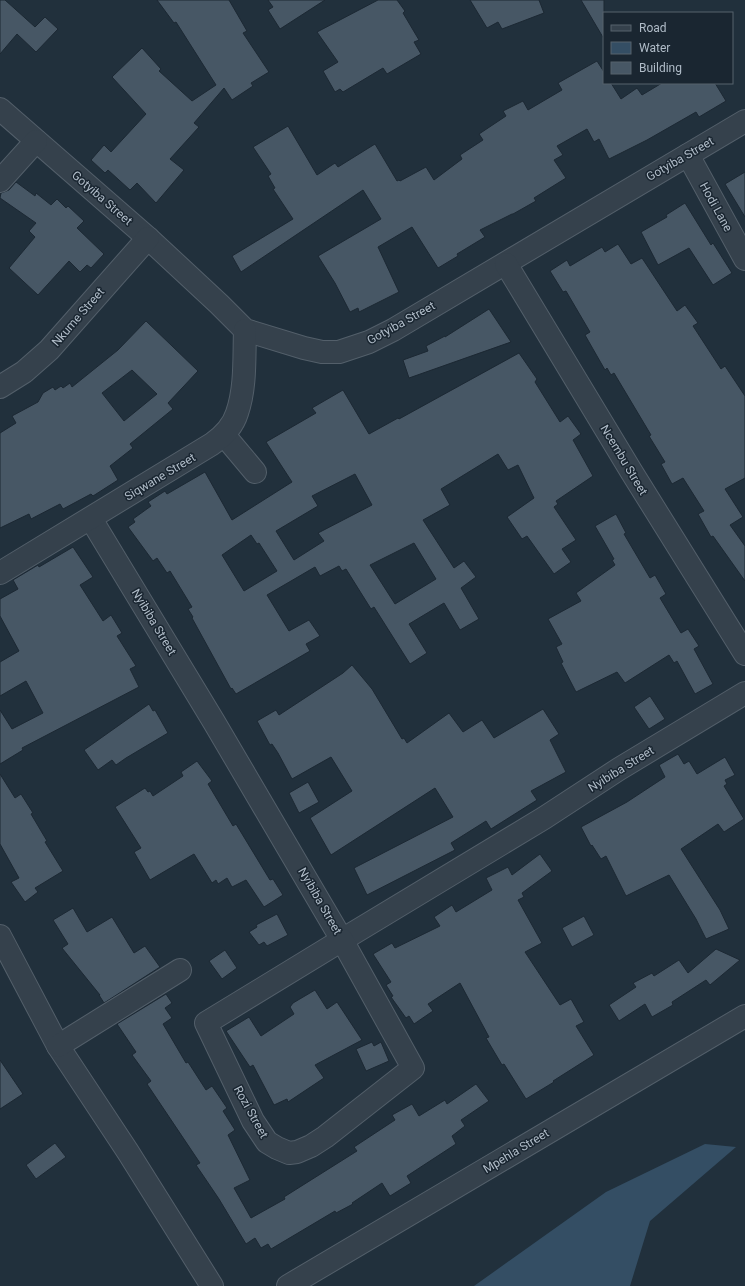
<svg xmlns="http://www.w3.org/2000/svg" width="745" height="1286" font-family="Roboto,sans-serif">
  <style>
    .water { fill: #344e64 }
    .building { fill: #475765; stroke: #1c2833; fill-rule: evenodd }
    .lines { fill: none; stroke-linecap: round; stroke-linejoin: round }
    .minor-casing { stroke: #535f6a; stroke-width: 24 }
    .minor { stroke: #35414c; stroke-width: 22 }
    .labels { text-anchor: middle; stroke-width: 3; stroke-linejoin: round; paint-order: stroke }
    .street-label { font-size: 12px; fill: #b0bcc8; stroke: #1a2631 }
  </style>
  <rect width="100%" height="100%" fill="#21303c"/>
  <path class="water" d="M705,1144L736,1147L650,1221L630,1286H474L606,1192Z"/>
  <g class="building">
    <path d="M0,0H5L35,27L45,17L58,29L36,52L17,34L0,54Z"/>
    <path d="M157,0H229L247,31L243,33L269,72L251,83L253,86L232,100L224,88L194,123L199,127L170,159L184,170L156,203L137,183L130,190L108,170L105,173L91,160L104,145L111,152L146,114L112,77L142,48L161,69L159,71L192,101L216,85L176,22L174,23Z"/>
    <path d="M268,0H325L280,29L268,10L273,7Z"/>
    <path d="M378,0H397L405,11L403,13L419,40L414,42L421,54L387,74L383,68L343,92L340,89L335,92L323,71L338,62L317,32Z"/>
    <path d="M470,0H539L544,13L502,29L498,22L487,28Z"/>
    <path d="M581,0H604V39Z"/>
    <path d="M597,61L604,72V83H611L621,99L637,88L642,95L662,83H715L726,101L699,117L696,112L647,140L609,159L599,139L594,142L587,129L557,146L563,155L554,160L566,178L534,198L536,201L513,214H512L480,230L485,237L457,254L458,256L438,268L412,227L378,247L399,292L359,312L358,308L350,312L335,283L318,256L381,219L363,190L241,272L232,256L293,219L273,189L275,188L268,176L271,174L253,147L288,126L317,175L335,163L338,167L375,144L397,181L399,180L400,181L426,167L434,180L462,159L460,155L483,140L479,134L506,116L503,111L523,101L528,110L562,90L558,83Z"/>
    <path d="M745,172V217L725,184Z"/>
    <path d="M16,182L35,196L36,193L51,205L57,199L66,208L68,206L84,221L77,228L104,254L91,268L87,265L80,272L69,261L38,295L9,268L35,237L29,231L36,223L0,198L1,193L9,190Z"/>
    <path d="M685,203L711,245L713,243L732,273L713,285L689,248L658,265L641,232L667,217L666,215Z"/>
    <path d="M618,244L631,264L642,258L677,311L685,305L698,323L693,326L721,369L725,366L745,396V478L725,489L743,517L730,525L745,546V581L713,536L711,537L698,514L704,511L683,478L672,484L661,464L665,462L649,436L651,435L614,373L611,375L607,368L605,370L585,335L590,332L566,291L563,292L550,271L567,260L570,266L602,247L605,252Z"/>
    <path d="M489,309L511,342L409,378L403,360L428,351L426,346L445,336V337Z"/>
    <path d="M146,321L198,371L168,403L173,409L130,444L133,448L110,466L118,480L93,496L91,494L63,509L60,504L31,519L29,514L0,528V433L16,423L12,416L38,402L43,393L53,387L55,390L61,386L63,388L70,383L72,387L118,350ZM132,370L157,394L124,421L102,393Z"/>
    <path d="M519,353L537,379L535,382L560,422L568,416L581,434L573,440L593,476L556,501L558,504L554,507L576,540L562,549L571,562L554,574L527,536L522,539L507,517L534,498L518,465L508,470L498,454L441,489L450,505L423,520L454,568L464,561L476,577L461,588L479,619L460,630L444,603L409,624L427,653L410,664L374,607L371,609L346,569L342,571L339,566L320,576L315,567L267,595L289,631L309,620L320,636L306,644L310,651L236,694L232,688L231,689L192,618L193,617L188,609L192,607L170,571L167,573L157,558L153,561L128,527L135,522L133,519L151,506L148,502L165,491L167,494L205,472L232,520L292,482L266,442L316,413L312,408L343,390L369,434L398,418L399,419ZM355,474L372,505L318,533L324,541L294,560L276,531L318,506L312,496ZM251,535L257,544L259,543L277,571L244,591L222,555ZM414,543L436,579L395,604L370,565Z"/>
    <path d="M616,514L626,533L624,534L650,578L655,575L666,594L660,598L681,633L688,629L699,646L694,649L713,684L695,694L677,661L674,663L669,655L625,683L617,672L576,692L561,663L563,662L556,647L562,644L548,619L581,601L576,593L615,565L612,560L614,559L595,526Z"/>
    <path d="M73,547L93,577L80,585L103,621L111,615L122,633L117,636L136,666L130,669L139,687L22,748L23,750L0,764V710L12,729L43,713L26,681L0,696V662L19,651L0,616V599L18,589L13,580L38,565L39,567Z"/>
    <path d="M352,665L372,689L402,739L404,738L407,743L449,713L463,732L482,720L494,738L543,709L559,734L550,740L566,772L531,791L537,800L491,829L486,821L451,843L455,850L367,895L354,868L453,817L435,788L331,855L310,818L352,791L331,757L292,779L278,753L272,744L270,745L257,721L276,710L279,715L343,673Z"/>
    <path d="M650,696L665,719L649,729L634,707Z"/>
    <path d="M149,704L153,711L155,710L168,733L126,758L116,765L112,760L98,770L84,750Z"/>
    <path d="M678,754L684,764L689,761L697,774L725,757L735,775L725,780L727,784L724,786L744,819L724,832L718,824L681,849L720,910L729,929L706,939L696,919L669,875L626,896L606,856L601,859L592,845L591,846L581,827L627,802L665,777L659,765Z"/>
    <path d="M197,761L212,781L208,784L233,826L236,824L270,880L273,879L283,895L264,907L246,880L232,887L227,878L218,884L216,880L212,883L194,854L150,880L134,852L141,848L115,807L145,788L148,792L150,791L153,796L183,776L181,772Z"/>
    <path d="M0,774L15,798L21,794L33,813L31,814L47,841L45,842L63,871L35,888L38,892L25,902L11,882L19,878L0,844Z"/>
    <path d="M308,782L319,802L299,813L289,793Z"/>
    <path d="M540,854L552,871L522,893L524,897L518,900L542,943L525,952L560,1005L571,999L584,1022L576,1026L594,1055L553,1081L554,1082L526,1099L504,1064L502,1065L486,1038L489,1037L460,983L428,1004L433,1011L414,1024L409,1016L406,1018L391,997L393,996L386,985L391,982L373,954L392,943L395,948L440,926L434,917L452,905L456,912L492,890L486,878L508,867L512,875Z"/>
    <path d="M73,908L87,932L112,917L134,953L145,946L160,967L104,1003L99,995H100L62,948L68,944L53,920Z"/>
    <path d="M277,914L288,935L267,946L264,942L259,945L249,932L257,927L256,925Z"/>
    <path d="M584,916L594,935L572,947L562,928Z"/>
    <path d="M716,949L740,960L710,985L706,980L672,1002L673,1005L652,1017L645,1004L619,1021L609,1005L636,987L633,983L652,973L654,976L679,960L688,973Z"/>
    <path d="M225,950L237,968L222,979L209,961Z"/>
    <path d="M315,990L327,1009L337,1002L362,1040L315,1065L324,1078L288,1102L287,1099L274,1105L253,1065L250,1067L226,1031L249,1017L261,1036L294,1014L290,1007L293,1003Z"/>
    <path d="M166,994L172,1003L165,1008L172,1018L163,1024L186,1063L188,1062L206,1090L212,1086L227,1108L223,1111L235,1130L228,1135L250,1180L234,1188L251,1218L285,1199L284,1197L357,1151L354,1147L395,1120L392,1115L412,1104L419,1116L445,1100L447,1104L476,1084L489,1101L461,1120L465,1126L452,1136L456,1144L407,1176L411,1183L390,1196L382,1183L352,1203L353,1204L336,1213L335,1211L271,1249L268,1244L261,1248L255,1238L246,1244L219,1199L196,1165L200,1163L147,1084L151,1081L132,1055L136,1052L117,1024Z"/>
    <path d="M372,1042L374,1046L381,1042L389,1061L366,1071L356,1049Z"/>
    <path d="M0,1060L23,1094L0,1109Z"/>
    <path d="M55,1143L66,1157L36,1179L26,1165Z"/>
  </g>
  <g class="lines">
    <defs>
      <g id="minor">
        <path d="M0,109L148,238L219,304L245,330L304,348L322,352H339L369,342L393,330L745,121"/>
        <path d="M688,155L745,259"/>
        <path d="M0,181L36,141"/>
        <path d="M506,264L631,471L745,654"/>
        <path d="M0,387L24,372L49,350L148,238"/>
        <path d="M224,435L255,472"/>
        <path d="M91,519L214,722L342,940L544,818L619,769L745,693"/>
        <path d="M0,573L212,444C222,437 233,426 237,413C246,387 244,357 245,330"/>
        <path d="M0,936L58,1046L128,1152L212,1286"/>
        <path d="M342,940L413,1068L325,1137L311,1146L297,1152L289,1153L277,1148L267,1142L253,1121L206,1023Z"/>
        <path d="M58,1046L180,970"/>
        <path d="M288,1286L745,1016"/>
      </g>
    </defs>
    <use href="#minor" class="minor-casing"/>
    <use href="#minor" class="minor"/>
  </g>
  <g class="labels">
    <g class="street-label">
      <text transform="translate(680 159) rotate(-30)" y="4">Gotyiba Street</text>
      <text transform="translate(102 198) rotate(41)" y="4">Gotyiba Street</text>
      <text transform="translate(716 207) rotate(61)" y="4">Hodi Lane</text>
      <text transform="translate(78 317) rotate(-49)" y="4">Nkume Street</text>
      <text transform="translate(401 323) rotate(-29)" y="4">Gotyiba Street</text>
      <text transform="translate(624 460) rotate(59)" y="4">Ncembu Street</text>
      <text transform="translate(160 477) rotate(-31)" y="4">Siqwane Street</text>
      <text transform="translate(154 622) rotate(59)" y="4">Nyibiba Street</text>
      <text transform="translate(621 769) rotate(-32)" y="4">Nyibiba Street</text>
      <text transform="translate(320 901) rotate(60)" y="4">Nyibiba Street</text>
      <text transform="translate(251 1112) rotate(61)" y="4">Rozi Street</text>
      <text transform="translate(516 1151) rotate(-31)" y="4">Mpehla Street</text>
    </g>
  </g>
  <rect x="603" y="12" width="130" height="72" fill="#1a2631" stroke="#56626d"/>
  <rect x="611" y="25" width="20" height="6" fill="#35414c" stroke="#56626d"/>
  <text x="639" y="32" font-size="12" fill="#b0bcc8">Road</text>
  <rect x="611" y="42" width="20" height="12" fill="#344e64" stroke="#56626d"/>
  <text x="639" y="52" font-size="12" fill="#b0bcc8">Water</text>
  <rect x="611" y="62" width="20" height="12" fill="#475765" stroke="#56626d"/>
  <text x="639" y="72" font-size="12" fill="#b0bcc8">Building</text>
</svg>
